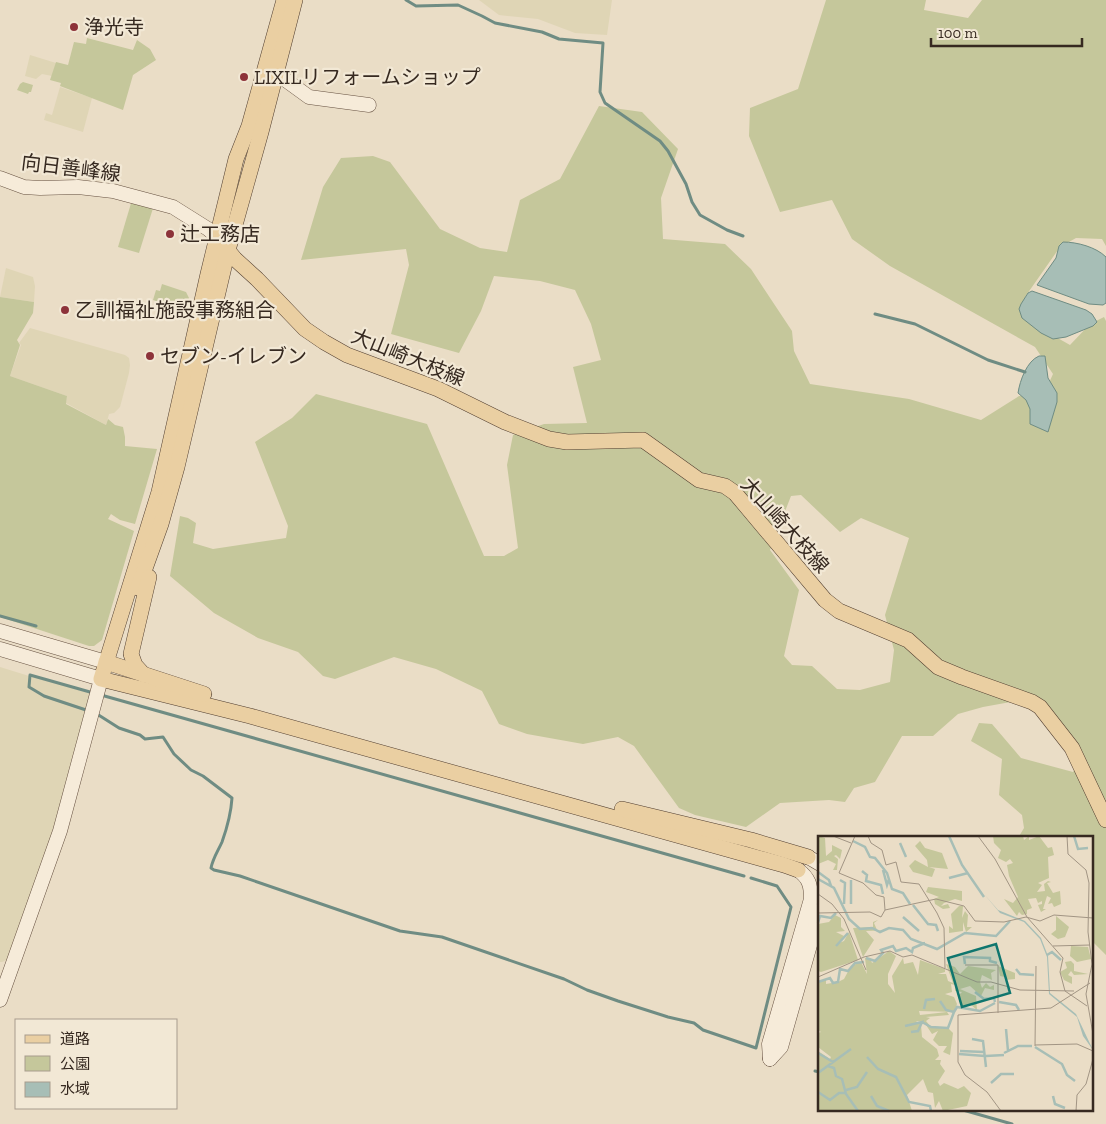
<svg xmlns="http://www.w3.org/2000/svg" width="1106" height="1124" font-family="'Zilla Slab','Noto Sans JP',serif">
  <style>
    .farmland { fill: #dfd5b5 }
    .green { fill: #c5c79b; fill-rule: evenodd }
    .water { fill: #a7beb6; stroke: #6f8c83 }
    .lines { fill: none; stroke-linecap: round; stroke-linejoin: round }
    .stream { stroke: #6f8c83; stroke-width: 3 }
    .secondary-casing { stroke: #665141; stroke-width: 15 }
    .primary-casing { stroke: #523f31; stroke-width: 16 }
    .secondary { stroke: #f6ebd9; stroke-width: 14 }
    .primary { stroke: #eacfa2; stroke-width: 15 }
    .poi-dot { fill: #8d333a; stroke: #f2e8d5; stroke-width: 2 }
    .labels { text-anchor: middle; stroke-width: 4.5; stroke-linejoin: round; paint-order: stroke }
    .poi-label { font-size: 20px; fill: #362920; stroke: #f2e8d5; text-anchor: start }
    .street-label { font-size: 20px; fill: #362920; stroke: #f2e8d5 }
    .inset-river { fill: none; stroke: #a7beb6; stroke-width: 2.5 }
    .inset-road { fill: none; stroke: #a29584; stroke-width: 1 }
    .view { fill: #0f766e; fill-opacity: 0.15; stroke: #0f766e; stroke-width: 2.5 }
    .inset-edge { fill: none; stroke: #362920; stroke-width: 2.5 }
  </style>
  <rect width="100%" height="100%" fill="#eaddc6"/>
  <g class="farmland">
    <path d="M479,0H612L607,35L575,33L538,19L499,15Z"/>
    <path d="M30,55L56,63L52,76L42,74L36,79L25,76Z"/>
    <path d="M60,87L92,98L83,132L44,120L46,113L52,115Z"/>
    <path d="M6,268L33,277L35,286L34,302L0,297Z"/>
    <path d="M30,328L125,355L129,358L130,365L129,373L120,407L114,413L109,414L106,425L66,403L67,396L10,376L21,345L19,343Z"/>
    <path d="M0,667L29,676L28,688L38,694L85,711L55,828L7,960L2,962H0Z"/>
    <path d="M30,676L90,693L86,709L47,697L31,688L29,683Z"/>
  </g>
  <g class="green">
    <path d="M826,0H926L924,10L968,18L982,0H1106V246L1102,239L1076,238L1060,247L1025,297L1024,319L1070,345L1090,324L1104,317L1106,321V955L1092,941V838H1018L1024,828L1022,815L999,795L1002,759L971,741L979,723L992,724L1021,758L1073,772L1082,759L1052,711L1016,701L983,707L958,714L933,736H902L875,782L854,788L845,802L829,800L780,803L746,827L695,815L679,808L634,746L618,737L583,744L527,734L499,724L482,691L436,669L394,657L335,679L323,676L298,652L258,638L214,613L170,576L180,516L188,518L196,523L193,543L213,549L286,538L288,526L255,442L292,418L316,394L427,424L484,556H504L518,548L507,465L513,435L544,424L587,423L573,367L601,360L591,324L575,290L540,281L494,276L481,311L459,353L391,334L409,265L406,249L301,260L323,187L341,158L373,156L390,162L440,229L480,248L507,252L520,200L560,179L599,106L642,112L678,149L661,198L663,239L725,244L751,269L792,331L794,351L810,384L909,399L981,420L1019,396H1043L1053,374L1035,347L890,266L852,239L832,200L780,212L749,136L750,108L798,89ZM801,495L840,532L861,518L909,538L885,615L894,650L890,682L860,690L837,689L812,666L792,665L784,656L799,590L770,550L791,496Z"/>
    <path d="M87,38L133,50L137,40L150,49L156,60L133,75L123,110L60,86L61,83L50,80L56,62L68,65L74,42L86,44Z"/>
    <path d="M23,82L33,85L31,92H29L28,94L17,90L20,84Z"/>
    <path d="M132,200L154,205L139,253L118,247Z"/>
    <path d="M162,284L186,292L189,298L187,307L179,309L153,300L156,290L160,291Z"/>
    <path d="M0,297L34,302L33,313L17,340L20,345L10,376L67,396L66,404L106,425L108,419L115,425L123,427L125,437V446L157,449L135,524L120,520L111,514L108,519L134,531L102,640L94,646H89L0,617Z"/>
  </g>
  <g class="water">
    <path d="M1063,242C1077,242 1096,247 1106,257V303L1103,305L1089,304L1037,285L1056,258L1059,246Z"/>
    <path d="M1032,291L1086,310L1092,314L1097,322L1093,326L1066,337L1053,339L1041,333L1022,318L1019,309L1021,304L1028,293Z"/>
    <path d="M1039,356H1045L1048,378L1057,393V402L1048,432L1030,424V409L1026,400L1018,393C1020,380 1027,361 1039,356Z"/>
  </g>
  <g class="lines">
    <g class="stream">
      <path d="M406,0L416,6L458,5L482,16L495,23L542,32L559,39L603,43L600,92L605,103L660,141L668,151L686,184L692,202L700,215L727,230L743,236"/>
      <path d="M875,314L915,324L988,360L1025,372"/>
      <path d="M0,616L36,626"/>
      <path d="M101,695L744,876"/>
      <path d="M86,710L44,696L29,687L30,675L90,692"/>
      <path d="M97,714L119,728L140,735L145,739L163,737L174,754L191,770L203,776L232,798C231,814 227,828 222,842C218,851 213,858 211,868L214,870L240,876L400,931L442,937L564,979L587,990L618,1001L668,1017L694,1023L703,1030L756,1048L791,907L777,886L751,878"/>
      <path d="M815,1071L820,1072"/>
      <path d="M963,1110L1012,1124"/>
    </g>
    <defs>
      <g id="secondary">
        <path d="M276,73L309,97L369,105"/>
        <path d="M0,178L24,187L40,188L78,187L113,191L173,207L208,229L217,237"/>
        <path d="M0,631L106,662"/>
        <path d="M0,649L101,679L60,831L0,1000"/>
        <path d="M808,857L820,864"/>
        <path d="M770,1059L769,1044L811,899C811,885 809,878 798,870"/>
        <path d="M770,1059L781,1047L820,910"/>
      </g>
      <g id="primary">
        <path d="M284,0L249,126L236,159L208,274L159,492L101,679L250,716L784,865L798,870"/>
        <path d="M217,237L235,259L257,279L305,329L324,342L347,355L438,389L505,422L549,439L567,442L643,440L699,480L725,486L735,493L825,600L839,611L908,640L938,667L962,677L1032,702L1040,707L1072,748L1106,820"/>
        <path d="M138,588L161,524L177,467L228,250L261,132L295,0"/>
        <path d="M106,662L204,694"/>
        <path d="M144,675L135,665L131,654L149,577"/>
        <path d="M622,809L751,840L808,857"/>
      </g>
    </defs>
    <use href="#secondary" class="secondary-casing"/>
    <use href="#primary" class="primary-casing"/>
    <use href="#secondary" class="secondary"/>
    <use href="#primary" class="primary"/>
  </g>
  <g class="poi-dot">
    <circle cx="74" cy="27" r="5"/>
    <circle cx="244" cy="77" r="5"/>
    <circle cx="170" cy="234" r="5"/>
    <circle cx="65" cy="310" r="5"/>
    <circle cx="150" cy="356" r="5"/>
  </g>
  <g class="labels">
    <g class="poi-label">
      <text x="84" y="34">浄光寺</text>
      <text x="254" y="84">LIXILリフォームショップ</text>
      <text x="180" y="241">辻工務店</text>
      <text x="75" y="317">乙訓福祉施設事務組合</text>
      <text x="160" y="363">セブン-イレブン</text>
    </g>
    <g class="street-label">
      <text transform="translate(71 168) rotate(7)" y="7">向日善峰線</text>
      <text transform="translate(408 357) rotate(22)" y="7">大山崎大枝線</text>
      <text transform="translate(785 525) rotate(48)" y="7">大山崎大枝線</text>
    </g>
  </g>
  <g transform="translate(818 836)">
    <rect width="275" height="275" fill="#eaddc6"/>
    <path d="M0,0L7,2L8,20L14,15V9L24,14L22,23L18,19L16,20L20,23L19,34H15L18,28L10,24L0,28ZM175,0H205L206,4L211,0V4L221,0L230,12L234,11L236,19L230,21L231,42L220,47L224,49L219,56L227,55L226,48L230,45L233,46L229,47L235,57L242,55L243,68L236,71L234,67L230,68L233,62L229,60L225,73H228L223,76L220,69L224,68V65L220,67L218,62L210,63L214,72L209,74V78L204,79L201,76L199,80L186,63L195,67L200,61L191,40L189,29L195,27L192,23L188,26L180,22L183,14L176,7ZM102,5L107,12L124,17L130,33L111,31L117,33L114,41L95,36L91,30L97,24L110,31L109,24L97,10ZM110,51L144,55V65L137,63L126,67L123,70L130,68L132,72L125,73L117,68L116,63L121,61L108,56ZM141,70H145L144,82L147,75L150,79L149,91H154L148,96L145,86V95L131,97V90L135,93L133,78ZM17,79L23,82V91L27,95L18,96L26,100L21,107L26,105L31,96L40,124L3,136L0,135V88L11,86ZM238,80L251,91L247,101L240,103L233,98L238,94ZM60,84L56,87L59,94H71L48,95L56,104L45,121L35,92L55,91V86ZM253,110L270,111L273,123L259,126L252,120ZM71,115L78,120L70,138V148L77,157L74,140L85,122L86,128L95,126L100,139L102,124L127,133V136L120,138H128L130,145L135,147L128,128L137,131L142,138L150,130L178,134L173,137L174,144L164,139L162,146L164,152L168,147L172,151L176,149V154L167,152L163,160L152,150L142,153L158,160L159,174L152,168L144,173L140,160L144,156L137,155V149L133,148L134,156L127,158L136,161L139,168L136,176L101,175L102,179L129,176L131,179L108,181L112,182L108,185L113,191L131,193L135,197L132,219L125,216L129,210H121L115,204L120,195L114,198L106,186L98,185L103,189L104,201L119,213L121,220L117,224H123L122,228L127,235L120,246L122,250L126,247L140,253L146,250L153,257L149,270L125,275L121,265L117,272L115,257L110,256L105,243L89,259L94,275H0V215L12,223L13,221L0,211V197L3,196L0,194V146L8,143V148L20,146L26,143L33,130L43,126L49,138L47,122H52L54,127ZM253,125L256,128V135L270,138L256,139L253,135L250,139L254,141V148L246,144L242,136L249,132L247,126ZM180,130L197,137V143L187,144V141L182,140Z" fill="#c5c79b"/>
    <path d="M166,58L180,74L207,85L223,102L230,120L232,157L258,178L275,214L265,200L259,181L231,158L229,121L222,103L206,86L182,77Z" fill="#a7beb6"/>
    <path class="inset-river" d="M131,0L144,29L166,61M256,0L260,13L270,12M35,5L47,11L52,21L57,22L69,37L74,53L85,57L92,68M82,7L88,21M65,34L69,49L71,43M44,35L49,39L48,45L63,49L65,58M0,36L11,44L13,50M131,42L150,37M0,43L16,52L31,83L42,93L54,92L62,96L71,92L85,94L93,103L119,113L147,97L178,100L192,85M22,44L27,47L26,68M33,68V44M95,69L110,88L118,89L120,95M85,81L101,95M0,87L2,80L13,82L18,77M18,110L30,97M229,119L234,116L243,124M48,122L57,125L65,117L63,114L75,110L78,115L88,112L94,116L95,112L107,107M147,128L146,121L172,122V125L179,127M198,133L202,138L216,139M0,146L12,142L15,147L20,146L22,133L30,135L37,127L46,126M157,156L166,163L176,162L177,166M122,165L128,174L136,176L139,171L162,175L177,167M181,166L198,169L201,174M106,173L108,164L117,163M104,186L113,191L130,192L136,176M87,190L104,186L100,195L93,196M188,193L190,215M154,203L165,205L168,231M217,211L244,228L249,239L257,245M142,215L166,216M0,217L15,226M186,217L200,210H214M141,218L167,220M168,220L186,219M49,221L60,233L78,241L91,266L112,270L113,275M10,230L16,232L18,240L24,243L28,258L40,275M0,237L33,213M173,247L183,238H196M28,254L39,251L49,236M0,256L12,264L21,257H28M53,260L59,270L71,275M235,260L237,268L247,272"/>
    <path class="inset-road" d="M15,0L33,7M37,0L21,37L45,47L58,59L66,61L67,74M50,0L53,7L64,14L68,29L78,26L83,46M160,0L177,23L209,81L245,122L242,136L247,155L269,170M249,0L250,18L268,34L271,47L270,96L274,128L268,158L275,198M83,46L101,48L119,77L126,92L127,132M0,58L14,68L26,83L48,134M67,74L118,63L146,70L157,85L186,86L208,81L222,85L236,79L275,82M0,77L52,76L63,81L67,74M235,110L272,109M147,129H180V177M0,141L46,121L72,115L85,121L94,119L159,146H173L202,154L256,155M217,209L259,208L275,215M217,210L218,130M183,275L169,256L147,239L140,226V179L233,172L272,147M258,275L259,259L268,248L275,223"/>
    <path class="view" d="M178,108L192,157L144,171L130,122Z"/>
    <rect width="275" height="275" class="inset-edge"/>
  </g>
  <rect x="15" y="1019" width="162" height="90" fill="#f2e8d5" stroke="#a79c8d"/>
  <rect x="25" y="1035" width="25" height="8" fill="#eacfa2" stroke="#a79c8d"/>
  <text x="60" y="1044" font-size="15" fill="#362920">道路</text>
  <rect x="25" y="1056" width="25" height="15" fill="#c5c79b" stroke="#a79c8d"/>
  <text x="60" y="1069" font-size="15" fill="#362920">公園</text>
  <rect x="25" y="1082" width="25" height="15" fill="#a7beb6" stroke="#a79c8d"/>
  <text x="60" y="1094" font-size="15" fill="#362920">水域</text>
  <path d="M931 38v8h151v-8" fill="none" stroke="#362920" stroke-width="2.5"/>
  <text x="938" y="38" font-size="15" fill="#362920" stroke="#f2e8d5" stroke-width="4" paint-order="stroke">100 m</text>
</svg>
